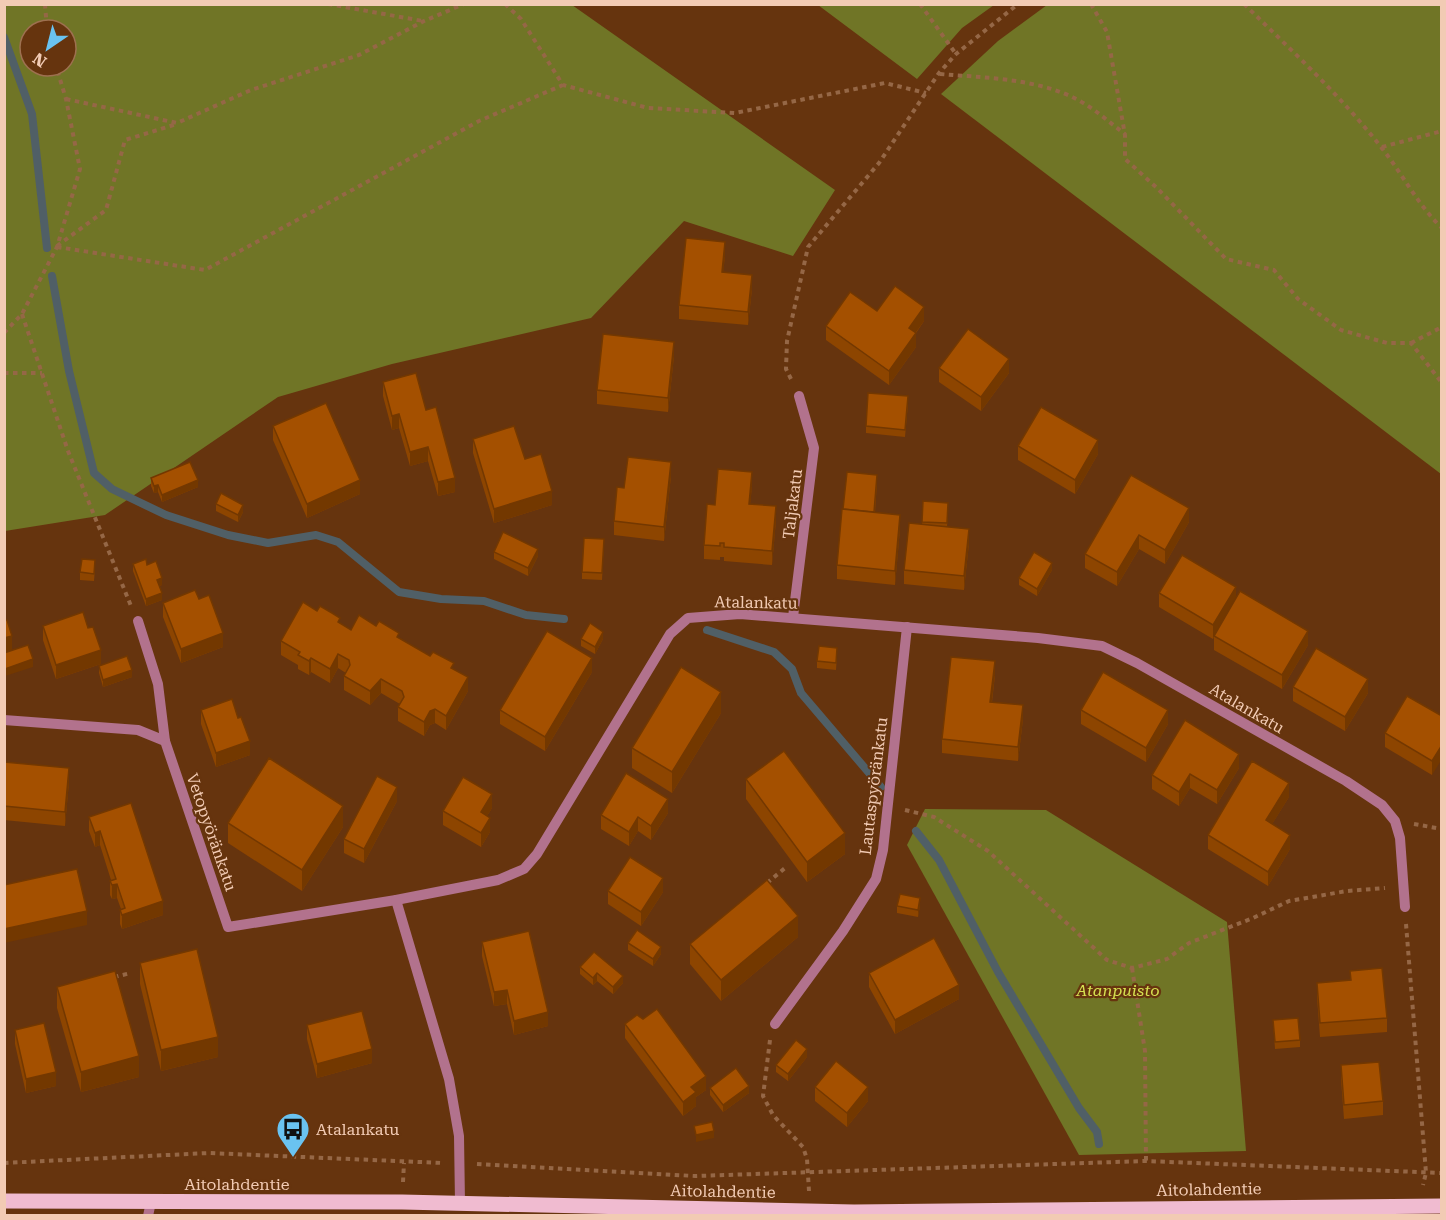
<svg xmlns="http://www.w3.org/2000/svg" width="1446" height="1220" font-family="'Roboto Serif',serif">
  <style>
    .green { fill: #707526; fill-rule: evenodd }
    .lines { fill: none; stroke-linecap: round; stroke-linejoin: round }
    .stream { stroke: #505f66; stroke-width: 8 }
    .path { stroke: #956746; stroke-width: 4; stroke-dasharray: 4.5 4.5; stroke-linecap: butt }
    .minor { stroke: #b2728d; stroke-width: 10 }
    .major { stroke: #f0bbd0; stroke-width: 15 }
    .wall { fill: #8d4500 }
    .shaded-wall { fill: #733800 }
    .building { fill: #a45000; stroke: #733800; stroke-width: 1.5 }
    .labels { text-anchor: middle; stroke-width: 4.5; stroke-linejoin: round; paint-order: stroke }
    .street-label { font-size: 16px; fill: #f2cbb4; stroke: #66340e }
    .park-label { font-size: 16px; font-style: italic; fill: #d5e050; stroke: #66340e }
    .poi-label { font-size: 16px; fill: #f2cbb4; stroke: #66340e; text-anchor: start }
  </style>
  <rect width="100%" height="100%" fill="#66340e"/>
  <g class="green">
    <path d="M5,5H572L835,190L793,256L684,221L591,318L392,364L278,397L105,515L5,531ZM30,30H66V66H30Z"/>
    <path d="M818,5H994L962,28L917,79Z"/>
    <path d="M1047,5H1441V474L941,94L998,41Z"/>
    <path d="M925,809L1046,810L1227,922L1246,1151L1079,1155L907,845Z"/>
  </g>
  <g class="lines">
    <g class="stream">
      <path d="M4,37L32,114L47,248"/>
      <path d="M52,276L69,371L94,473L112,489L166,515L228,535L268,543L316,535L338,542L399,592L441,599L484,601L526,615L564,619"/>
      <path d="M707,630L774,652L792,669L801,693L881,787"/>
      <path d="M916,831L939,860L998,972L1079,1108L1097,1132L1099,1144"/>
    </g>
    <g class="path">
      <path d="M45,4L47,30"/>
      <path d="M328,4L423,21"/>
      <path d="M505,4L521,19L563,85L648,108L735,113L885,83L926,93"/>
      <path d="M920,4L956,54"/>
      <path d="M1091,4L1107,32L1125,135V159L1156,187L1226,259L1274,270L1298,299L1341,330L1387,343H1411L1442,383"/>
      <path d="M1244,4C1291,50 1340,95 1381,147C1402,173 1417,204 1442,228"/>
      <path d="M940,74C986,78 1038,78 1080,101C1096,110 1110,123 1125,134"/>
      <path d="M66,99L177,123L251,90L359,55L424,21L464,4"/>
      <path d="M1382,147L1442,131"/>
      <path d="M57,246L106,210L125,140L177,124"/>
      <path d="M57,247L205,270L479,121L563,85"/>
      <path d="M22,314L68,451L131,606"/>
      <path d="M4,333L22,314L57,247L80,169L66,99L56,66"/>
      <path d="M1411,343L1442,327"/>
      <path d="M4,373H42"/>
      <path d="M791,379L786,369L787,341L808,247L879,163L939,73L956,54L1018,4"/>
      <path d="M905,810L934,817L988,851L1107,960L1132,968L1167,959L1189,943L1253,918L1289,901L1347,891L1385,888"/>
      <path d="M1414,824L1442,829"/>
      <path d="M767,883L785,868"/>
      <path d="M1406,924L1426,1173L1423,1185"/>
      <path d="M1132,968L1145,1051L1146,1161"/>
      <path d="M114,977L131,973"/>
      <path d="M770,1040L763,1096L773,1115L803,1147L807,1159L809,1191"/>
      <path d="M4,1163L209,1153L443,1163"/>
      <path d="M477,1164L695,1176L1146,1161L1442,1173"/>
      <path d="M403,1182L404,1163"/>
    </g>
    <g class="minor">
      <path d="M793,617L814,448L799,396"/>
      <path d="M138,621L158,684L165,741"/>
      <path d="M4,720L138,730L165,741L228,927L396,900"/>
      <path d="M775,1024L843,931L876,879L883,850L907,627"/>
      <path d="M460,1203L459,1136L449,1079L396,900L498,880L524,869L537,854L670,634L688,618L740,614L1038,638L1102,646L1137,663L1346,781L1382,805L1395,821L1400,838L1405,907"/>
      <path d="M148,1216L151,1202"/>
    </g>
    <path class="major" d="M4,1201L402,1202L854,1212L1442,1206"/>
  </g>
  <g class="wall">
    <path d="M725,256L723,272L752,289L748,325L679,319V305Z"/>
    <path d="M877,311L924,321L916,333V347L889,385L826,340V326Z"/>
    <path d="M674,356L668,412L597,404V390Z"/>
    <path d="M939,368L1009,373L981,411L939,382Z"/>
    <path d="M383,382L426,410L455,492L438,496L428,461L410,466L399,428L392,430L383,396Z"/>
    <path d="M908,403L905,437L866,433V426Z"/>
    <path d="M273,426L360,494L307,518L273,440Z"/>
    <path d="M473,439L525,459L552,505L494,523L473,453Z"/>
    <path d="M1018,446L1098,454L1075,494L1018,460Z"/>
    <path d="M1131,475L1189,522L1165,564L1139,549L1117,586L1085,568V554Z"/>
    <path d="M671,476L664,541L614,535V521L624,488Z"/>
    <path d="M151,478L198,487L162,502L158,492L154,493L151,486Z"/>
    <path d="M877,482L875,512L900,529L895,585L837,579V565L843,509Z"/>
    <path d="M752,486L750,504L776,520L772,565L724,561V557H720V560L704,559V545L715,505Z"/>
    <path d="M923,501L948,510L947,527L969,543L964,590L904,584V570L922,525Z"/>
    <path d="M216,504L243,512L238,522L216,511Z"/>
    <path d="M604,539L602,580L582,579V572Z"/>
    <path d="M494,552L538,556L528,576L494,559Z"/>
    <path d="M133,564L147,565L162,585L159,586L162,600L146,606L133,571Z"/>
    <path d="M95,568L94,581L80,580V572Z"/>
    <path d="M1052,570L1037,596L1019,585V578Z"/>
    <path d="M1159,593L1236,598L1308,645L1282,689L1214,650V637L1213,639L1159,607Z"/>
    <path d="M199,599L223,647L181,663L163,617V603Z"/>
    <path d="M317,611L351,630L399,639L454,670L468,691L446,730L435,723L430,725L424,736L398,721V707L400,704L381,693L370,705L344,690V676L346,673L338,668L330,683L311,672L309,675L298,669V665L281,655V641Z"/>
    <path d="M43,626L101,664L56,679L43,640Z"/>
    <path d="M581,639H603L595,654L581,646Z"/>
    <path d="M837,655L836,670L817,668V661Z"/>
    <path d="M99,666L132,677L103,687L99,673Z"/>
    <path d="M592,672L545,751L500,724V710Z"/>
    <path d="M995,675L992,702L1023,719L1018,761L942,753V739Z"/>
    <path d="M1293,687L1368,693L1345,731L1293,701Z"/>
    <path d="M201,710L250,755L216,767L201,724Z"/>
    <path d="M1081,710L1168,724L1146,762L1081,724Z"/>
    <path d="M721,713L672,793L632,768V748Z"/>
    <path d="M1442,716L1432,775L1385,747V733Z"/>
    <path d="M4,762L69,782L65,826L4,820Z"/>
    <path d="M1239,768L1217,804L1190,788L1179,806L1152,789V775Z"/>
    <path d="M746,779L845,854L807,882L746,799Z"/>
    <path d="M1289,797L1272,824L1290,849L1268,886L1208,849V835Z"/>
    <path d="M397,801L364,863L344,853V839Z"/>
    <path d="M492,808L487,816L490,832L481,847L443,825V811Z"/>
    <path d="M668,813L651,840L638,831L629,846L601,829V815Z"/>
    <path d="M89,817L163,915L122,929L120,924V910L121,909L117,898L112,899L110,895V881L111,880L100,845L95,847L89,831Z"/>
    <path d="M228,823L343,827L302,891L228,843Z"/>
    <path d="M608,891L663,892L641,926L608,904Z"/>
    <path d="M920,905L918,917L897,913V906Z"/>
    <path d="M798,937L721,1001L690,964V944Z"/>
    <path d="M482,942L548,1026L514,1035L507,1004L494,1006L482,956Z"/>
    <path d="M628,943L661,954L653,966L628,950Z"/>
    <path d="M140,963L218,1057L161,1071L140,984Z"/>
    <path d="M580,967L623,983L613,994L597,981L593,985L580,974Z"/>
    <path d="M1350,971L1387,1018V1032L1320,1037L1317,997V983L1350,980Z"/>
    <path d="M869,973L959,999L895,1034L869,987Z"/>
    <path d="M57,987L139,1077L81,1092L57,1008Z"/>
    <path d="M1273,1020L1300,1040V1047L1275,1049Z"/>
    <path d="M625,1024L706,1090L696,1097V1106L683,1116L625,1038Z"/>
    <path d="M307,1025L372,1063L317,1078L307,1039Z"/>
    <path d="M15,1030L56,1086L26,1093L15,1044Z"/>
    <path d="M807,1057L788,1081L776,1072V1065Z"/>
    <path d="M1341,1065L1383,1101V1115L1344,1119L1341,1079Z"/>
    <path d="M815,1087L868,1101L847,1127L815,1101Z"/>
    <path d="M710,1088L749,1093L723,1112L710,1095Z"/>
  </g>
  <g class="shaded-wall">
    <path d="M725,242V256L722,286V272Z"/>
    <path d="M752,275V289L748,325V312Z"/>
    <path d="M924,307V321L909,342V328Z"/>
    <path d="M916,333V347L889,385V371Z"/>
    <path d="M674,342V356L668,412V398Z"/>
    <path d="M1009,359V373L981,411V397Z"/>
    <path d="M399,414V428L392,430V416Z"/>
    <path d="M1098,440V454L1075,494V480Z"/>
    <path d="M428,447V461L410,466V452Z"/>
    <path d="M671,462V476L664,541V527Z"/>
    <path d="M752,472V486L749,518V504Z"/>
    <path d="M455,478V492L438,496V482Z"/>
    <path d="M198,480V487L162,502V495Z"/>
    <path d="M360,480V494L307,518V504Z"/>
    <path d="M158,485V492L154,493V486Z"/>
    <path d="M552,491V505L494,523V509Z"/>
    <path d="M243,505V512L238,522V515Z"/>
    <path d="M776,506V520L772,565V551Z"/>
    <path d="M1189,508V522L1165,564V550Z"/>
    <path d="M900,515V529L895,585V571Z"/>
    <path d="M969,529V543L964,590V576Z"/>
    <path d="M1139,535V549L1117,586V572Z"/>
    <path d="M538,549V556L528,576V568Z"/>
    <path d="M1052,563V570L1037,596V589Z"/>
    <path d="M162,578V585L157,587V580Z"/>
    <path d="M1236,587V601L1214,636L1213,639V625Z"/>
    <path d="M162,593V600L146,606V599Z"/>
    <path d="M1308,631V645L1282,689V675Z"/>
    <path d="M603,632V639L595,654V647Z"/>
    <path d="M223,633V647L181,663V649Z"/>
    <path d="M12,636V650L4,652V638Z"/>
    <path d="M101,650V664L56,679V665Z"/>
    <path d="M338,654V668L330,683V669Z"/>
    <path d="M311,658V672L309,675V661Z"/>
    <path d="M592,658V672L545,751V737Z"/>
    <path d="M33,659V667L5,676V669Z"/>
    <path d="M995,661V675L990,716V702Z"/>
    <path d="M132,670V677L103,687V680Z"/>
    <path d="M468,677V691L446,730V716Z"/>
    <path d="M381,679V693L370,705V691Z"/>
    <path d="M1368,679V693L1345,731V717Z"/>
    <path d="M721,692V713L672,793V772Z"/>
    <path d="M1023,705V719L1018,761V747Z"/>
    <path d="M435,709V723L430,725L424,736V722L430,711Z"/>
    <path d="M1168,710V724L1146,762V748Z"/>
    <path d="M250,741V755L216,767V753Z"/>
    <path d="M1442,745V759L1432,775V761Z"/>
    <path d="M1239,754V768L1217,804V790Z"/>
    <path d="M69,768V782L65,826V812Z"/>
    <path d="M1190,774V788L1179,806V792Z"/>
    <path d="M1289,783V797L1266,834V820Z"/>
    <path d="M397,787V801L364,863V849Z"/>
    <path d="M492,794V808L481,826V812Z"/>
    <path d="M668,799V813L651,840V826Z"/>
    <path d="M343,806V827L302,891V870Z"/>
    <path d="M638,817V831L629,846V832Z"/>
    <path d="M490,818V832L481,847V833Z"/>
    <path d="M100,831V845L95,847V833Z"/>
    <path d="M845,833V854L807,882V862Z"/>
    <path d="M1290,835V849L1268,886V872Z"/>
    <path d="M663,878V892L641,926V912Z"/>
    <path d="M117,884V898L112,899V885Z"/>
    <path d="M920,898V905L918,917V910Z"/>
    <path d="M163,901V915L122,929V915Z"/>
    <path d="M87,911V925L4,943V929Z"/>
    <path d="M798,916V937L721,1001V980Z"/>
    <path d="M661,947V954L653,966V959Z"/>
    <path d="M597,973V981L593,985V978Z"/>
    <path d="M623,976V983L613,994V987Z"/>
    <path d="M959,985V999L895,1034V1020Z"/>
    <path d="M507,990V1004L494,1006V992Z"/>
    <path d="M548,1012V1026L514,1035V1021Z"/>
    <path d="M218,1037V1057L161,1071V1050Z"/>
    <path d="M372,1049V1063L317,1078V1064Z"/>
    <path d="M807,1049V1057L788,1081V1074Z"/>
    <path d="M139,1056V1077L81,1092V1072Z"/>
    <path d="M56,1072V1086L26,1093V1079Z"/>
    <path d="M706,1076V1090L696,1097V1106L683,1116V1102L691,1087Z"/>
    <path d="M749,1086V1093L723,1112V1105Z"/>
    <path d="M868,1087V1101L847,1127V1113Z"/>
    <path d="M714,1131V1138L696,1142V1135Z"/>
  </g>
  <g class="building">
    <path d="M686,238L725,242L722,272L752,275L748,312L679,305Z"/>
    <path d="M895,286L924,307L909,328L916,333L889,371L826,326L850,292L877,311Z"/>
    <path d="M968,329L1009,359L981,397L939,368Z"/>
    <path d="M603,334L674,342L668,398L597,390Z"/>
    <path d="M416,373L426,410L436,407L455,478L438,482L428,447L410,452L399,414L392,416L383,382Z"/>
    <path d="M868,393L908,396L905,430L866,426Z"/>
    <path d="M326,403L360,480L307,504L273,426Z"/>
    <path d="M1041,407L1098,440L1075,480L1018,446Z"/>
    <path d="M514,426L525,459L541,454L552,491L494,509L473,439Z"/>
    <path d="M628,457L671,462L664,527L614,521L617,487L624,488Z"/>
    <path d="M190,462L198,480L162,495L158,485L154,486L151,478Z"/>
    <path d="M718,469L752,472L749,504L776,506L772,551L724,547V543H720V546L704,545L707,504L715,505Z"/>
    <path d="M847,472L877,475L874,512L843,509Z"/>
    <path d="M1131,475L1189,508L1165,550L1139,535L1117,572L1085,554Z"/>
    <path d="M221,493L243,505L238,515L216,504Z"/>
    <path d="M923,501L948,503L947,523L922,522Z"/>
    <path d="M842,509L900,515L895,571L837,565Z"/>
    <path d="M909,523L969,529L964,576L904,570Z"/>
    <path d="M503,532L538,549L528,568L494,552Z"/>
    <path d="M584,538L604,539L602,573L582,572Z"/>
    <path d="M1034,552L1052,563L1037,589L1019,578Z"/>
    <path d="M1182,555L1236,587L1213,625L1159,593Z"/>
    <path d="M82,559L95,560L94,574L80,572Z"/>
    <path d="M146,559L147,565L156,561L162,578L157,580L162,593L146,599L133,564Z"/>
    <path d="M195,590L199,599L209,595L223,633L181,649L163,603Z"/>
    <path d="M1240,591L1308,631L1282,675L1214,636Z"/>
    <path d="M303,602L317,611L320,606L332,613L340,618L338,622L351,630L359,615L376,626L379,621L399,633L397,637L430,656L433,652L454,663L451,668L468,677L446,716L435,709L430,711L424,722L398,707L404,697L402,691L381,679L370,691L344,676L350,665L349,660L338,654L330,669L311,658L309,661L298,655L300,652L281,641Z"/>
    <path d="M83,612L88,628L93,627L101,650L56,665L43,626Z"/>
    <path d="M4,620H7L12,636L4,638Z"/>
    <path d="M590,623L603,632L595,647L581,639Z"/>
    <path d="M547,631L592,658L545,737L500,710Z"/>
    <path d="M28,645L33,659L5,669L4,653Z"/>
    <path d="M819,646L837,648L836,663L817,661Z"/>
    <path d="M1316,648L1368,679L1345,717L1293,687Z"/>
    <path d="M127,656L132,670L103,680L99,666Z"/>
    <path d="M951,657L995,661L990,702L1023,705L1018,747L942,739Z"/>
    <path d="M681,667L721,692L672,772L632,748Z"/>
    <path d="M1103,672L1168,710L1146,748L1081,710Z"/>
    <path d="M1407,696L1442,716V745L1432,761L1385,733Z"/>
    <path d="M232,699L238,718L241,717L250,741L216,753L201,710Z"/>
    <path d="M1185,720L1239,754L1217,790L1190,774L1179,792L1152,775Z"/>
    <path d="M784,751L845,833L807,862L746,779Z"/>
    <path d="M269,758L343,806L302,870L228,823Z"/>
    <path d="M1252,761L1289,783L1266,820L1290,835L1268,872L1208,835Z"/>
    <path d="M4,762L69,768L65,812L4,806Z"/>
    <path d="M626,773L668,799L651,826L638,817L629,832L601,815Z"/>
    <path d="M377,776L397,787L364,849L344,839Z"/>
    <path d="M463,777L492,794L481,812L490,818L481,833L443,811Z"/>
    <path d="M131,803L163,901L122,915L120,910L125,908L117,884L112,885L110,881L116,879L100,831L95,833L89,817Z"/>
    <path d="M630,857L663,878L641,912L608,891Z"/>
    <path d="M77,869L87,911L4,929V885Z"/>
    <path d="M767,880L798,916L721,980L690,944Z"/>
    <path d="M900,894L920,898L918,910L897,906Z"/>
    <path d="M637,930L661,947L653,959L628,943Z"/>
    <path d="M529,931L548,1012L514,1021L507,990L494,992L482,942Z"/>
    <path d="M934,938L959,985L895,1020L869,973Z"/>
    <path d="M197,949L218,1037L161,1050L140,963Z"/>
    <path d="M594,952L623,976L613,987L597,973L593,978L580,967Z"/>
    <path d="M1382,968L1387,1018L1320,1023L1317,983L1351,980L1350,971Z"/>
    <path d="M115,971L139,1056L81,1072L57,987Z"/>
    <path d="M657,1009L706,1076L691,1087L696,1092L683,1102L625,1024L637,1015L643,1019Z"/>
    <path d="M362,1011L372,1049L317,1064L307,1025Z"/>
    <path d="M1298,1018L1300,1040L1275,1042L1273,1020Z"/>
    <path d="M44,1023L56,1072L26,1079L15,1030Z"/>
    <path d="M796,1040L807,1049L788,1074L776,1065Z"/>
    <path d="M836,1061L868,1087L847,1113L815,1087Z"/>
    <path d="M1379,1062L1383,1101L1344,1105L1341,1065Z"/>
    <path d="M736,1068L749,1086L723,1105L710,1088Z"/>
    <path d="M712,1122L714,1131L696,1135L694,1126Z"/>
  </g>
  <defs>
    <symbol id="bus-pin" viewBox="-11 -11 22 30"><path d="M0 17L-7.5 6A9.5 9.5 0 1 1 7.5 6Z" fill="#6ac3f1" stroke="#66340e"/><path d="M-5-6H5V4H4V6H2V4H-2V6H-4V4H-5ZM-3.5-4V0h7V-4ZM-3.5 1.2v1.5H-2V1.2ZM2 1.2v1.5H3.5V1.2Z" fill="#111"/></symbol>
  </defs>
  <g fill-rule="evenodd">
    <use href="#bus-pin" x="274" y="1110" width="38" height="52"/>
  </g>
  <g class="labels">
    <g class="street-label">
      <text transform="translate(792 504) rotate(-83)" y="6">Taljakatu</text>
      <text transform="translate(756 602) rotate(1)" y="6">Atalankatu</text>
      <text transform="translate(1247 708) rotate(30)" y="6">Atalankatu</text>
      <text transform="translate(873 786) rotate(-83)" y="6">Lautaspyöränkatu</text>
      <text transform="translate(212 832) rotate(71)" y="6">Vetopyöränkatu</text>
      <text x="237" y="1190">Aitolahdentie</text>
      <text transform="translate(1209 1189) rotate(-1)" y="6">Aitolahdentie</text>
      <text transform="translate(723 1191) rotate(1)" y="6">Aitolahdentie</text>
    </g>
    <g class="park-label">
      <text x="1118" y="996">Atanpuisto</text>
    </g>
    <g class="poi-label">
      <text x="316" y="1135">Atalankatu</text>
    </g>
  </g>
  <rect width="1446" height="1220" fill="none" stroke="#f2cbb4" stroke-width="12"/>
  <g transform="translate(48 48) rotate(215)"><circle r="28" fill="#66340e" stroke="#9e7050" stroke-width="1.5"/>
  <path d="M0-4.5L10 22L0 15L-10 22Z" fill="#6ac3f1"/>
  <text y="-9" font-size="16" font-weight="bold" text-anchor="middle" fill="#f2cbb4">N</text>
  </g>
</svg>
